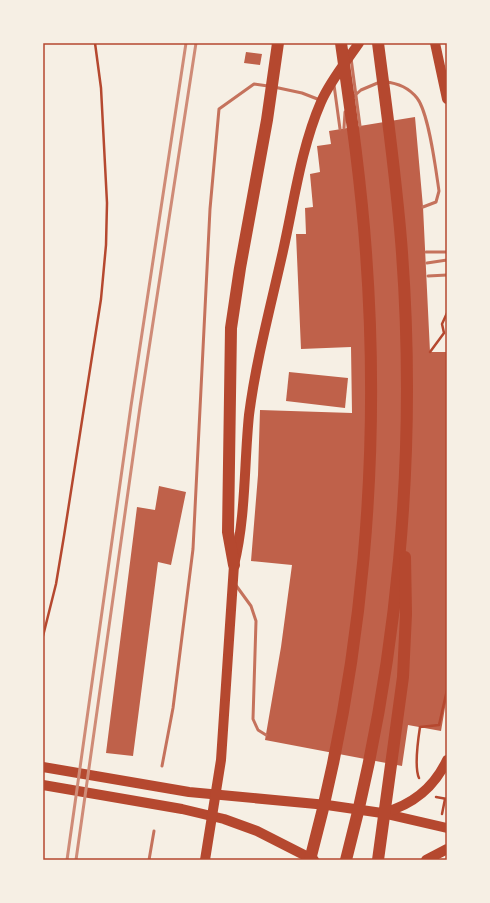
<svg xmlns="http://www.w3.org/2000/svg" width="490" height="903" font-family="'Golos Text',sans-serif">
  <style>
    .building { fill: #bf614a }
    .lines { fill: none; stroke-linecap: round; stroke-linejoin: round }
    .path { stroke: #b5482f; stroke-width: 2.5 }
    .service { stroke: #c5725c; stroke-width: 3 }
    .primary { stroke: #b5482f; stroke-width: 10 }
    .motorway { stroke: #b5482f; stroke-width: 12 }
    .rail { stroke: #cf8b77; stroke-width: 3 }
    .neatline { fill: none; stroke: #b5482f; stroke-width: 1.5 }
  </style>
  <rect width="100%" height="100%" fill="#f6efe4"/>
  <g class="building">
    <path d="M246,52L262,54L260,65L244,63Z"/>
    <path d="M415,117L423,207L430,352H447V696L441,731L408,725L402,766L265,740L281,647L292,565L251,561L258,475L260,410L352,413L351,347L301,349L296,234H306L305,208L313,207L310,174L320,172L317,146L331,144L329,131Z"/>
    <path d="M289,372L348,378L345,408L286,401Z"/>
    <path d="M159,486L186,492L171,565L158,562L133,756L106,753L137,507L155,510Z"/>
  </g>
  <g class="lines">
    <g class="path">
      <path d="M430,352L444,333L442,324L447,313"/>
      <path d="M43,636L56,584L64,536L101,299L106,245L107,203L101,88L95,43"/>
      <path d="M419,778C414,767 418,740 420,727L439,725L447,690"/>
      <path d="M436,797L447,799"/>
      <path d="M442,814L445,799"/>
    </g>
    <g class="service">
      <path d="M351,58L360,126"/>
      <path d="M385,82C398,83 409,88 417,98C429,113 436,171 439,191L436,202L423,207"/>
      <path d="M334,85L340,129"/>
      <path d="M274,87L302,93L320,100"/>
      <path d="M352,98L361,90L380,82"/>
      <path d="M344,128L345,112"/>
      <path d="M426,252H447"/>
      <path d="M427,263L447,260"/>
      <path d="M428,276L447,275"/>
      <path d="M235,584L251,606L256,621L253,719L258,730L266,735"/>
      <path d="M162,766L173,708L193,549L210,209L219,109L254,84L268,86"/>
      <path d="M149,860L154,831"/>
    </g>
    <g class="primary">
      <path d="M435,43L447,99"/>
      <path d="M43,767L189,792L327,805L382,813L447,828"/>
      <path d="M43,785L182,809L224,819L257,831L314,860"/>
      <path d="M383,813C412,805 434,788 447,760"/>
      <path d="M205,860L221,760L234,565C246,516 244,464 249,415C256,360 271,305 283,251C294,202 301,148 321,102C330,81 346,62 359,43"/>
      <path d="M426,860L447,849"/>
    </g>
    <g class="motorway">
      <path d="M234,565L228,532L231,328L240,268L267,120L278,43"/>
      <path d="M310,860C363,663 381,456 366,253C361,182 351,113 341,43"/>
      <path d="M346,860C398,663 417,456 402,253C397,183 387,113 378,43"/>
      <path d="M378,860L403,677L406,614L405,557"/>
    </g>
    <g class="rail">
      <path d="M67,860L131,406L186,43"/>
      <path d="M76,860L140,407L196,43"/>
    </g>
  </g>
  <rect width="490" height="903" fill="none" stroke="#f6efe4" stroke-width="88"/>
  <rect x="44" y="44" width="402" height="815" class="neatline"/>
</svg>
